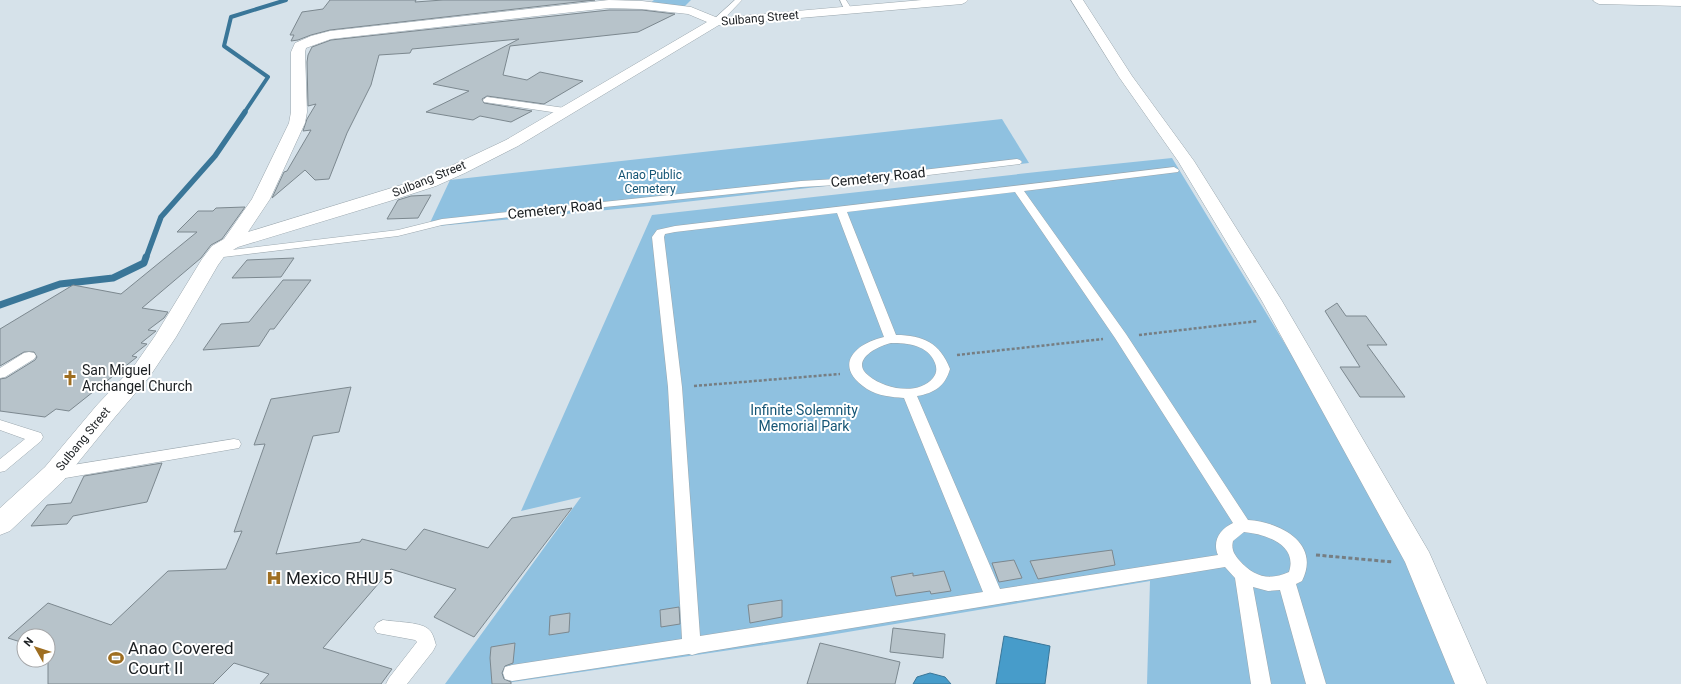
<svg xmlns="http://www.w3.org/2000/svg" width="1681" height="684" font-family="Roboto,sans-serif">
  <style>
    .green { fill: #8fc1e0 }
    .water { fill: #479cca; stroke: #3a7698 }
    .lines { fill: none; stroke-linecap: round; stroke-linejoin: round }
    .stream-far2 { stroke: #3a7698; stroke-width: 4 }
    .stream-far1 { stroke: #3a7698; stroke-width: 5.5 }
    .stream { stroke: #3a7698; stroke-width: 7 }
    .building { fill: #b7c3ca; stroke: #7c888f }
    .lane-casing { stroke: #9ba7ae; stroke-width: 1 }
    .street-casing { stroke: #9ba7ae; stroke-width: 1 }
    .secondary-casing { stroke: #9ba7ae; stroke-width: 1 }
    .path-far1 { stroke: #767e83; stroke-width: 2.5; stroke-dasharray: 3 2; stroke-linecap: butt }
    .path { stroke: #767e83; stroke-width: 3; stroke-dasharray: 4 2.5; stroke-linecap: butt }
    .lane { fill: #fff; fill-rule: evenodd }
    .street { fill: #fff; fill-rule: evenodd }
    .secondary { fill: #fff; fill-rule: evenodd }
    .labels { text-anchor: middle; stroke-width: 4; stroke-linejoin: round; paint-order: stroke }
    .far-street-label { font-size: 12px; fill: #1b1f22; stroke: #fff }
    .far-park-label { font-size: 12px; fill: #145575; stroke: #fff }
    .street-label { font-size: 14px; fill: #1b1f22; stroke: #fff }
    .poi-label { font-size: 14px; fill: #1b1f22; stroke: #fff; text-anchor: start }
    .park-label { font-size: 14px; fill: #145575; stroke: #fff }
    .near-poi-label { font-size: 17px; fill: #1b1f22; stroke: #fff; text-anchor: start }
  </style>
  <rect width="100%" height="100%" fill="#d6e2ea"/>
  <g class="green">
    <path d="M654,0H691L684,7L648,5Z"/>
    <path d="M1002,119L1029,163L649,206L428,227L450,180Z"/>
    <path d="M1172,158L1406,543L1462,684H1147L1150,581L818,637L500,684H445L581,497L521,511L652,215L1046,171Z"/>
  </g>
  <g class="water">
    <path d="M1004,636L1050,646L1045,684H996Z"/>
    <path d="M930,673L945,677L951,684H913L917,677Z"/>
  </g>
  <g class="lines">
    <path class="stream-far2" d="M244,113L268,77L224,46L231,17L286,0"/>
    <path class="stream-far1" d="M146,258L161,217L215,156L245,112"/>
    <path class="stream" d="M0,305L60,284L113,278L144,263L146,257"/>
  </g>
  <g class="building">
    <path d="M330,0H416L415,2L443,0H595L330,30L311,35L298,40L291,41L294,35H290L302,12L323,9Z"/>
    <path d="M609,10H642L675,14L638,32L510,46L503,75L527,80L540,72L583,81L544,104L487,96L482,99L484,103L532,111L511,122L480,116L473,120L426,112L469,91L433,84L519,39L412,49L410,53L379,55L371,85L347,133L329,179L315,180L305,170L272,198L284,172L287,171L311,130L303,131L307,119L316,104L308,106L307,62L308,55L312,47L331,40Z"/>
    <path d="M431,195L418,218L387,219L398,200L411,196Z"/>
    <path d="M245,207L222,239L211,245L201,258L142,308L168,312L164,318L148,330L156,331L141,343L147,344L132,356L137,357L69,411L56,409L45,417L0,411V379L6,378L35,360L37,357L34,352H24L0,366V329L73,285L121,294L197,232H177L198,211H213L216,208Z"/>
    <path d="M294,258L281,277L232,278L247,260Z"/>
    <path d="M283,280H311L274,329H270L259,346L203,350L221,324L249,322Z"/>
    <path d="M1337,303L1346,316H1366L1387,345H1367L1405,397H1360L1340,367H1360L1325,311Z"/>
    <path d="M351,387L339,432L313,436L276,554L360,542L362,539L406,550L424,529L488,548L512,518L572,508L474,637L434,617L456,589L391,569L323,648L392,669L381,684H260L269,674L234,663L213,684H48V636H24V643L8,638L48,603L111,625L168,571L226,569L242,531L234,532L265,444L254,445L271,399Z"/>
    <path d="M162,463L147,502L73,516L67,524L31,526L47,505L71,503L84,476Z"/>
    <path d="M1112,550L1115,565L1038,579L1030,561Z"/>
    <path d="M1014,560L1022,578L999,582L992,563Z"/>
    <path d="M944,571L951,591L931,594L930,591L896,596L891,577L913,573V576Z"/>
    <path d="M782,600V617L750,623L748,605Z"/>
    <path d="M679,607L680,624L661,627L660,610Z"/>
    <path d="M570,613L569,632L549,635L550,616Z"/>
    <path d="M893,628L945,634L943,658L890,652Z"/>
    <path d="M515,643L513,663L505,666L502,673L504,679L511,682V684H492L490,658L491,647Z"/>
    <path d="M820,643L900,662L895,684H807Z"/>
  </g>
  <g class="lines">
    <defs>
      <g id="lane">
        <path d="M735,0H742L719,24H713V20Z"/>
        <path d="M840,0H846L853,11L852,13H846Z"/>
        <path d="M487,97L565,108L569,111L565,114L484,102L483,100Z"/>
        <path d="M1017,159L1020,160L1022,162L1020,164L854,184L801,187L526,215L442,225L398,236L215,258L211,257L209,255L211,253L215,252L398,230L442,219L801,181L854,178Z"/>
        <path d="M1174,167L1179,170L1178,172L1024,191L1126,334L1248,520C1280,522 1321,543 1302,581L1296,584L1326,684H1306L1280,590L1268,591L1253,587L1271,684H1251L1235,578L1225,567L699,653L692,655L689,654L512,681L505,679L503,673L505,667L512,665L682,639L668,387L652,237L657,230L675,226ZM1015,192L1115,338L1233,523C1220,529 1212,541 1218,555L1000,589L917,396C935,393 945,386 950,369C940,343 923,335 896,335L847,212ZM837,213L884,337C853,344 833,367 867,389C878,396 892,397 904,398L983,592L700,636L682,387L664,237L665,234L675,232ZM891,343C908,343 928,345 935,363C937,368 937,373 933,378C918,396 885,389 869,376C849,361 877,346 891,343ZM1244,532C1266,534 1298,545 1289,572C1269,581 1254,577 1239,560C1234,554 1231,549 1233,541Z"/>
        <path d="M29,352L34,353L36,356L34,359L5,377L0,378V368L24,353Z"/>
        <path d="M0,420L41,433L43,437L41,441L5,471L0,472V459L25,439L0,430Z"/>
        <path d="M234,439L239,440L241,444L239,448L54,480L49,478L46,474L49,470L54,468Z"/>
        <path d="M383,620C394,622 419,622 427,628C433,632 434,639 436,645L433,651L407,684H386L389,678L417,642L415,640L377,633L374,628L377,623Z"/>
      </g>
      <g id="street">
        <path d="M609,0L642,1L691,7L718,18L922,0H968L966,2L962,4L719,25L518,146L465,173L436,186L393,200L238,247L226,254L218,265L176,337L150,376L115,417L63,481L10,531L0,535V508L45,467L97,405L134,366L155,336L202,259L212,246L224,239L252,199L289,123L291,112V52L295,43L311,36L330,31ZM609,8L642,9L688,14L707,22L506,140L453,165L424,178L248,232L270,199L305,123L307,112L305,52L306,48L331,39Z"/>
        <path d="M1593,0H1681V6L1599,4L1595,2Z"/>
      </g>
      <path id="secondary" d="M1071,0H1083L1132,76L1194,161L1282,301L1429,552L1487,684H1455L1405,562L1262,301L1178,161L1119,77Z"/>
    </defs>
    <use href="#lane" class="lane-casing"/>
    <use href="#street" class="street-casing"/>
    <use href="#secondary" class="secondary-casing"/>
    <g class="path-far1">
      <path d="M1139,335L1258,321"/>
      <path d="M957,355L1103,339"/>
      <path d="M694,386L840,374"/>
    </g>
    <path class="path" d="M1316,555L1393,562"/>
    <use href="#lane" class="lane"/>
    <use href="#street" class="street"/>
    <use href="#secondary" class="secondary"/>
  </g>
  <defs>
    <symbol id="church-bare" viewBox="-9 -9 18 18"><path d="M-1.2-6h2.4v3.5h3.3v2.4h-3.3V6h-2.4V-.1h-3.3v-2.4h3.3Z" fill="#9e6e21" stroke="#fff" stroke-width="2.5" paint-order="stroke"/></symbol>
    <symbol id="hospital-bare" viewBox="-9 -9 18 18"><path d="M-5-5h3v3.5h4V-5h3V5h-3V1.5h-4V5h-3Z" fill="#9e6e21" stroke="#fff" stroke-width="2.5" paint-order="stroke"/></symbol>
    <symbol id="stadium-bare" viewBox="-9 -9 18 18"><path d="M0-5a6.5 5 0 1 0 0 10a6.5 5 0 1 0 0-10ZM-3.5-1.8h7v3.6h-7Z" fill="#9e6e21" stroke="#fff" stroke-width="2.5" paint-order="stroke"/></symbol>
  </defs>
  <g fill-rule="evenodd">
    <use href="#church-bare" x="59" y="367" width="22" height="22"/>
    <use href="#hospital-bare" x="263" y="567" width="22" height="22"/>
    <use href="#stadium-bare" x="105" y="647" width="22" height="22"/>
  </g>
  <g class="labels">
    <g class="far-street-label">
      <text transform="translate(760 18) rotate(-5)" y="4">Sulbang Street</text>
      <text transform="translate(429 179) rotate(-22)" y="4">Sulbang Street</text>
      <text transform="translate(83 439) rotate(-51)" y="4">Sulbang Street</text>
    </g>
    <g class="far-park-label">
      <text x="650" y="179">Anao Public<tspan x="650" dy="14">Cemetery</tspan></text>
    </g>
    <g class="street-label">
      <text transform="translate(878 177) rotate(-6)" y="5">Cemetery Road</text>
      <text transform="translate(555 209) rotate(-6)" y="5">Cemetery Road</text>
    </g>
    <g class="poi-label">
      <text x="82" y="375">San Miguel<tspan x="82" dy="16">Archangel Church</tspan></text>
    </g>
    <g class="park-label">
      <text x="804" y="415">Infinite Solemnity<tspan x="804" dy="16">Memorial Park</tspan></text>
    </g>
    <g class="near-poi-label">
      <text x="286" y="584">Mexico RHU 5</text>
      <text x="128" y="654">Anao Covered<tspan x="128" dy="20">Court II</tspan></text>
    </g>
  </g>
  <g transform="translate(36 648) rotate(309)"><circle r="19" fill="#ffffff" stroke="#a4a5a7"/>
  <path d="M0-3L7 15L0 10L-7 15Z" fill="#9e6e21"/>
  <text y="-6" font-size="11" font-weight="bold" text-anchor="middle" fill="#1b1f22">N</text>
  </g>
</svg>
